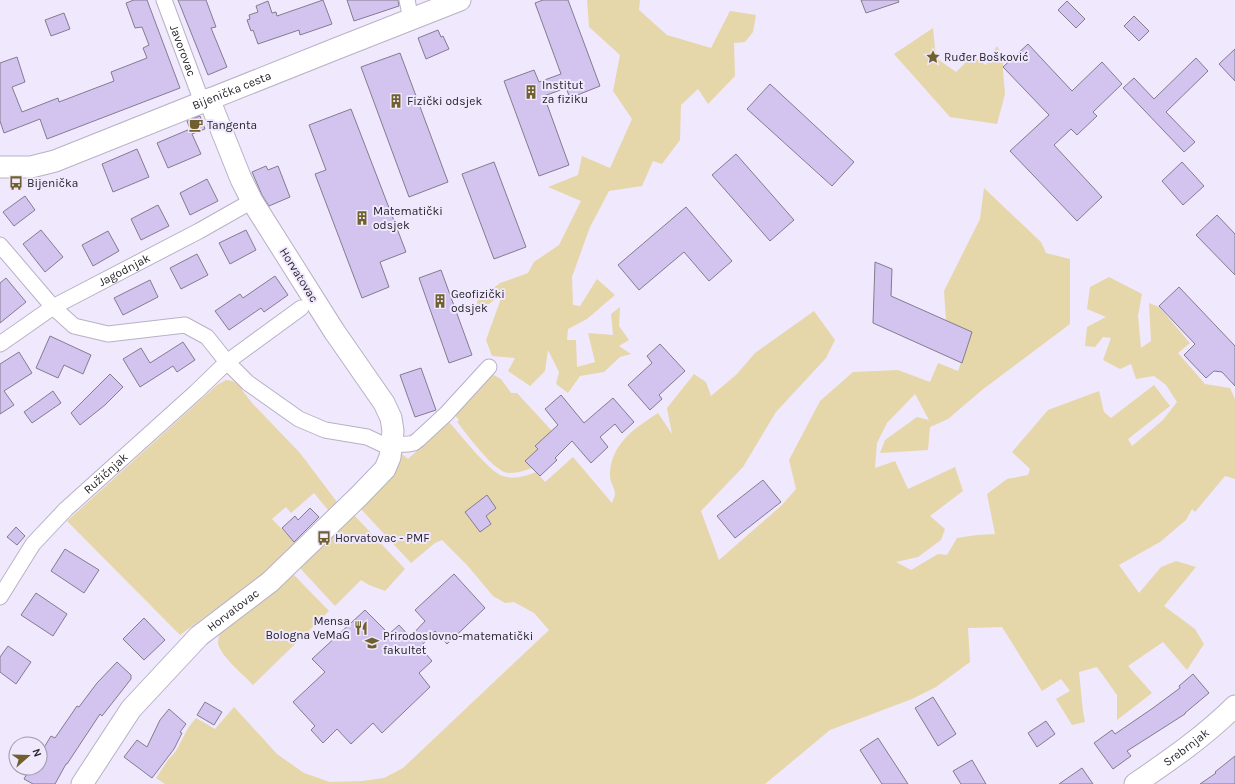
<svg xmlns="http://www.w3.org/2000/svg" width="1235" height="784" font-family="Karla,sans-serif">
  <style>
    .green { fill: #e5d7a9 }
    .building { fill: #d3c3ef; stroke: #837c8f }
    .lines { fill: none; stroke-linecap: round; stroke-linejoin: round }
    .street-casing { stroke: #b8b1c4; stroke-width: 17 }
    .secondary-casing { stroke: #b8b1c4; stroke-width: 23 }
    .street { stroke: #fff; stroke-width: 15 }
    .secondary { stroke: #fff; stroke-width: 21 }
    .labels { text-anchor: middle; stroke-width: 4; stroke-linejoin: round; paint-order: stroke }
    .street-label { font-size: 12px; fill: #27242c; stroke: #f0e8fd }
    .poi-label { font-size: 12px; fill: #27242c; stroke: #f0e8fd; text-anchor: start }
  </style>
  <rect width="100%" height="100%" fill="#f0e8fd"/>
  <g class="green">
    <path d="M587,0H640L639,10L667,35L711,48L730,11L756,15L753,32L745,42L734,43L735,76L708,104L698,89L681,105L680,140L662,164L653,161L642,186L609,191L590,227L572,277L573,305L580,306L597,279L615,295L587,319L568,329L567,340H576L577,367L595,362L588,333L613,335L611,314L620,307L619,326L629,340L619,346L631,354L620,357L604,372L580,376L568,393L556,384L559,372L548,350L545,371L530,386L508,371L515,358L492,356L486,340L503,293L479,312L477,301L500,283L528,273L534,262L559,245L581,201L548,187L578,175L582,156L610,168L632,119L613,91L620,55L589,27Z"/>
    <path d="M933,28L936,58L956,72L972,56L986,65L997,46L1003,57V70L1005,94L997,124L950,117L894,54Z"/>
    <path d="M984,188L1041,242L1046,253L1070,259V324L982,390L948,419L930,427L928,450L880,453L885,440L917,417L929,420L915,394L887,423L877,443L875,468L895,461L908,489L955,467L963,491L930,516L945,529L941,540L918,557L896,562L911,570L938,554L947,555L957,538L977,535L995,534L987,494L1007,479L1028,475L1030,469L1012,452L1048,410L1099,391L1104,412L1111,418L1154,385L1170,406L1128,439L1132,446L1163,420L1177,402L1166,385L1154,376L1136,379L1131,364L1120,369L1103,360L1111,338L1103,337L1095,347L1085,346L1087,327L1106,317L1087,309L1090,287L1109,277L1142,294L1138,316L1141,348L1151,341L1149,303L1159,307L1190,343L1178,353L1205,384L1230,388L1235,399V479L1225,476L1195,512L1192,509L1186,520L1160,542L1119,565L1139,593L1161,567L1176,561L1196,567L1164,606L1195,629L1204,644L1187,670L1163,642L1128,666L1152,693L1117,720V695L1097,667L1079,672L1083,712L1085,722L1072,725L1056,699L1070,691L1061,679L1042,691L1002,627L968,628L970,662L936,687L912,699L830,730L765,784H165L156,778L168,760L176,751L188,728L196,718L215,729L234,707L277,754L304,773L330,782L362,781L384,778L403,768L549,630L534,613L514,602L505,603L493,596L467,565L442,540L435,543L411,563L361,509L388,482L387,478L402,454L408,459L449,422C461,435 489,472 503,476C513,480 527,476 536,472L545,482L573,457L612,503C613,500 615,496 615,494C615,488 610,482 610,476C610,444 635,428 658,413L672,434L667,408L694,374L706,382L711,396L737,374L755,353L814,311L835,340L826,358L776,412L743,467L701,511L719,560L782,505L796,489L789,460L820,401L853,372L898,370L930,382L938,363L958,371L972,332L946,321L944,291L980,219Z"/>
    <path d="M490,373L501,379L511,393H517L552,431L536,446L538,449L526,461L532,468C525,471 516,473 508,473C493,471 467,434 457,422L459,420L453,413Z"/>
    <path d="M226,380C232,380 238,383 242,387V390L252,403L300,453L337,502L328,510L314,493L291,513L286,507L272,519L297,545L256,583L210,613L180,635L67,521L217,385Z"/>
    <path d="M354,515L405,569L385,591L369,585L361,580L335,606L300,568Z"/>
    <path d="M294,575L329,611L253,685C244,675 220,656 218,643C218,638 220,634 221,630L272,593Z"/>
  </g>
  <g class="building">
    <path d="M134,0H147L180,88L47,139L40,119L4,133L0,121V63L17,57L25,82L12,87L22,112L58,98L59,102L114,81L111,72L147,58L143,48L149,45L142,27L135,28L126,3Z"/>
    <path d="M178,0H206L216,27L211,28L227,67L208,75Z"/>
    <path d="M323,0L332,24L300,35L299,30L258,44L253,30L251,31L247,20L250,19L249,15L258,12L256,6L268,1L272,13L276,12L277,16Z"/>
    <path d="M347,0H398L399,6L354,21Z"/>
    <path d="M543,0H568L600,86L570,98L566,88L544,96L569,165L539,176L504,81L534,70L539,82L561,74L535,3Z"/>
    <path d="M861,0H898L899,2L866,13Z"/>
    <path d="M1067,1L1085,19L1076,28L1058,10Z"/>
    <path d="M64,13L70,29L51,36L45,20Z"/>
    <path d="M1134,16L1149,31L1139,41L1124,26Z"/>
    <path d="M438,30L441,37L443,36L449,49L426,59L418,38Z"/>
    <path d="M1028,44L1072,91L1102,62L1122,84L1093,112L1097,116L1077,135L1071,129L1054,145L1102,197L1077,221L1010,151L1049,115L1003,67Z"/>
    <path d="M1235,49V81L1219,64Z"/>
    <path d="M400,53L448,182L409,197L361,67Z"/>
    <path d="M1196,58L1208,71L1166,112L1195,142L1184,152L1123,88L1134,78L1154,99Z"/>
    <path d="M770,84L854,162L832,186L747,109Z"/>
    <path d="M351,109L406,252L380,262L389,287L362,298L315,174L326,170L309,125Z"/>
    <path d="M200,116L205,129L192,134L201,154L168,168L157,143L190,129L187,121Z"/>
    <path d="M137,149L149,177L113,192L102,164Z"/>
    <path d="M736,154L794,220L770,241L712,175Z"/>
    <path d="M494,162L526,247L494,259L462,174Z"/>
    <path d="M1182,162L1204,186L1183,205L1162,181Z"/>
    <path d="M266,166L268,170L278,166L290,197L269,206L262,195L252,172Z"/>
    <path d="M207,179L218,201L190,215L180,193Z"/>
    <path d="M25,196L35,210L14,226L3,212Z"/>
    <path d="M158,205L169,226L141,240L131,219Z"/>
    <path d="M686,207L732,261L709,281L684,252L639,290L618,265Z"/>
    <path d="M1217,215L1235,234V275L1196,235Z"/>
    <path d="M41,230L63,257L45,272L23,244Z"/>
    <path d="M246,230L256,250L230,264L219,243Z"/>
    <path d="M108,231L119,251L93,266L82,245Z"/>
    <path d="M197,254L208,275L181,289L170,268Z"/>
    <path d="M875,262L892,269L891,296L972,332L962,363L873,323Z"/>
    <path d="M441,270L472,355L449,363L419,278Z"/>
    <path d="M275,276L288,295L264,312L261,308L229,330L215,311L240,294L243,298Z"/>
    <path d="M6,278L26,302L0,323V283Z"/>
    <path d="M150,280L158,297L123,315L114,298Z"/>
    <path d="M1179,287L1235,346V386L1222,372L1214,371L1206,378L1184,355L1195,344L1159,306Z"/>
    <path d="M50,336L91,355L83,374L64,365L58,378L36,368Z"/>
    <path d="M183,342L195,360L177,372L173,366L140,387L123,359L141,348L150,363Z"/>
    <path d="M660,344L685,371L659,395L662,399L650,410L628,385L652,363L647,356Z"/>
    <path d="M19,352L32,373L4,391L14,405L0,414V364Z"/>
    <path d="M421,368L436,410L415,417L400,375Z"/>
    <path d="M110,374L123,387L105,405L80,425L71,413Z"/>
    <path d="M53,391L61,403L32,423L24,412Z"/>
    <path d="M561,395L584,423L613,398L634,422L622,433L615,424L600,437L608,447L591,463L572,441L555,458L557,460L540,476L525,461L538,449L535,446L558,425L545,409Z"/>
    <path d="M763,480L781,502L735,538L717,516Z"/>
    <path d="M487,495L496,508L486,516L491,524L480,532L465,512Z"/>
    <path d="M310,508L319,517L294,542L282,528L295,516L298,520Z"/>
    <path d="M16,527L25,536L17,545L7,537Z"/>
    <path d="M65,549L99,570L84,593L51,571Z"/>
    <path d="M454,574L485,608L447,644L435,631L420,647L432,661L419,673L430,687L382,733L373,723L351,744L337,729L323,743L311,730L315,726L293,702L325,672L312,659L365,610L389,634L399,625L410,637L425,621L415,610Z"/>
    <path d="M36,593L67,614L53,636L21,615Z"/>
    <path d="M144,618L165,640L144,660L123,639Z"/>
    <path d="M8,646L31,662L16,684L0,672V657Z"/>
    <path d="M117,662L131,675V679L102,716L100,714L67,764H66L55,784H33L24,779L30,768H40V754L51,736L55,738L77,706L79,707L97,683Z"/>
    <path d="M1193,674L1209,693L1185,713V714L1127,751L1131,756L1113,769L1094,743L1112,730L1115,734L1153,708L1180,688L1179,686Z"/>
    <path d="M933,697L956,734L938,746L915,708Z"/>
    <path d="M205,702L222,712L214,725L197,715Z"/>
    <path d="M169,709L186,724L180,732L182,733L174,749L152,778L124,757L137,740L147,747L160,720Z"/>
    <path d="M1046,721L1055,734L1037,747L1028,733Z"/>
    <path d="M878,738L908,784H882L860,750Z"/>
    <path d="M1235,756V784H1200L1216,773L1215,772Z"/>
    <path d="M972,760L986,784H961L953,771Z"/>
    <path d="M1082,768L1093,784H1059Z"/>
  </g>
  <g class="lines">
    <defs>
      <g id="street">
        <path id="s1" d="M164,0L202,102"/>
        <path d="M407,0L411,19"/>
        <path d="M0,245L53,307L74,326L108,334L185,325L207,337L227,362L248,383L299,419L325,430L367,437L384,445L409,444L414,443L419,439L446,414L489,367"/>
        <path id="s2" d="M0,344L53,307L199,231L252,201"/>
        <path id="s3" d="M0,597L33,544L66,509L196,392L227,362L301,308"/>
      </g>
      <g id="secondary">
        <path id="s4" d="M0,167H31L55,161L338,48L460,0"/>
        <path id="s5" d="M82,784L131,709L199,636L270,582L359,496L385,469L390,457L393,431L391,418L384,403L334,331L252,201L241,179L209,99"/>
        <path id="s6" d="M1135,784C1170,760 1205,736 1235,706"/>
      </g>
    </defs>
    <use href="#street" class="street-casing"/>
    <use href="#secondary" class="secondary-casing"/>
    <use href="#street" class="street"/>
    <use href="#secondary" class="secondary"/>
  </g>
  <defs>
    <symbol id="sight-bare" viewBox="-9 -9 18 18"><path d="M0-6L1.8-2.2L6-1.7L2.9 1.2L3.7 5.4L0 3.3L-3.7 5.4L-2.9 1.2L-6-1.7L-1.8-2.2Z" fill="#6f602e" stroke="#f0e8fd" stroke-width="2.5" paint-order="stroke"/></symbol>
    <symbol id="building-bare" viewBox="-9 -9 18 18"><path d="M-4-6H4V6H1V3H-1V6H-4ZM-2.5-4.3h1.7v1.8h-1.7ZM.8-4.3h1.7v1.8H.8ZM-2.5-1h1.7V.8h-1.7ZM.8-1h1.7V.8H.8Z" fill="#6f602e" stroke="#f0e8fd" stroke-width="2.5" paint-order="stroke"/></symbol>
    <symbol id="cafe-bare" viewBox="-9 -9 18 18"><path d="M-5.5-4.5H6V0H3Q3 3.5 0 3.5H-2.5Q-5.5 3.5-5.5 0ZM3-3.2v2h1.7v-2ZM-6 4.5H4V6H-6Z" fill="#6f602e" stroke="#f0e8fd" stroke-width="2.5" paint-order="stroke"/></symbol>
    <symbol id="bus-bare" viewBox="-9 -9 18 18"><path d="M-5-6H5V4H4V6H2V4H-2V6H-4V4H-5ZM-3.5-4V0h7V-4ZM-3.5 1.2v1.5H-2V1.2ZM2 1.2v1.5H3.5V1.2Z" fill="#6f602e" stroke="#f0e8fd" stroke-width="2.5" paint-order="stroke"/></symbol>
    <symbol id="restaurant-bare" viewBox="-9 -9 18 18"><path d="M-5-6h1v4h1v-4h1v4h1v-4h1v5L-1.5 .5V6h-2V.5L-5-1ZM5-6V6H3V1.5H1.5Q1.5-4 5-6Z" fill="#6f602e" stroke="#f0e8fd" stroke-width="2.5" paint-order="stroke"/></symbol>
    <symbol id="university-bare" viewBox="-9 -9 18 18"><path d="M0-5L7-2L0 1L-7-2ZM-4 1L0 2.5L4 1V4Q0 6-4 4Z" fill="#6f602e" stroke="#f0e8fd" stroke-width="2.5" paint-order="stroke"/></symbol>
  </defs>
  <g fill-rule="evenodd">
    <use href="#sight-bare" x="923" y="47" width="20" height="20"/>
    <use href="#building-bare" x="521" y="82" width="20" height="20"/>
    <use href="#building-bare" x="386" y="91" width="20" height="20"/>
    <use href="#cafe-bare" x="186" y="115" width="20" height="20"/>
    <use href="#bus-bare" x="6" y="173" width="20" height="20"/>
    <use href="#building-bare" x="352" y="208" width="20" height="20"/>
    <use href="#building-bare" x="430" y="291" width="20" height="20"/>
    <use href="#bus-bare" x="314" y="528" width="20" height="20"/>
    <use href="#restaurant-bare" x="351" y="618" width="20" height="20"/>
    <use href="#university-bare" x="362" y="633" width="20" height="20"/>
  </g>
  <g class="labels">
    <g class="street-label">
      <text dy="4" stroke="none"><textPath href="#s1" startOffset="54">Javorovac</textPath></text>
      <text dy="4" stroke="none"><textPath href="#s4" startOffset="246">Bijenička cesta</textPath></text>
      <text dy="4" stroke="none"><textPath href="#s2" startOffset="145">Jagodnjak</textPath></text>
      <text transform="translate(299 275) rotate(58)" y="4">Horvatovac</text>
      <text dy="4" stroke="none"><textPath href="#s3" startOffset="164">Ružičnjak</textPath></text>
      <text dy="4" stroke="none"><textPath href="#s5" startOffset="232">Horvatovac</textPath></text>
      <text dy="4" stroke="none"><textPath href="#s6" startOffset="63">Srebrnjak</textPath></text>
    </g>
    <g class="poi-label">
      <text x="944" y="61">Ruđer Bošković</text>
      <text x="542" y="89">Institut<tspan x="542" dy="14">za fiziku</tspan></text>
      <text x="407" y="105">Fizički odsjek</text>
      <text x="207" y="129">Tangenta</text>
      <text x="27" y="187">Bijenička</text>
      <text x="373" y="215">Matematički<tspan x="373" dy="14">odsjek</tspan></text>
      <text x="451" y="298">Geofizički<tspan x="451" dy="14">odsjek</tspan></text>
      <text x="335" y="542">Horvatovac - PMF</text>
      <text x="350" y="625" text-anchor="end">Mensa<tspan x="350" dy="14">Bologna VeMaG</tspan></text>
      <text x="383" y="640">Prirodoslovno-matematički<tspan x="383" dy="14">fakultet</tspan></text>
    </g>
  </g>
  <g transform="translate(28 756) rotate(70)"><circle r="19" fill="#f0e8fd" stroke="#a09aa9"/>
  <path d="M0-3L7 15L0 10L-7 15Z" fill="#6f602e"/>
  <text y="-6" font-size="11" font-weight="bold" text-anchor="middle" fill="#27242c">N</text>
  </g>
</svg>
